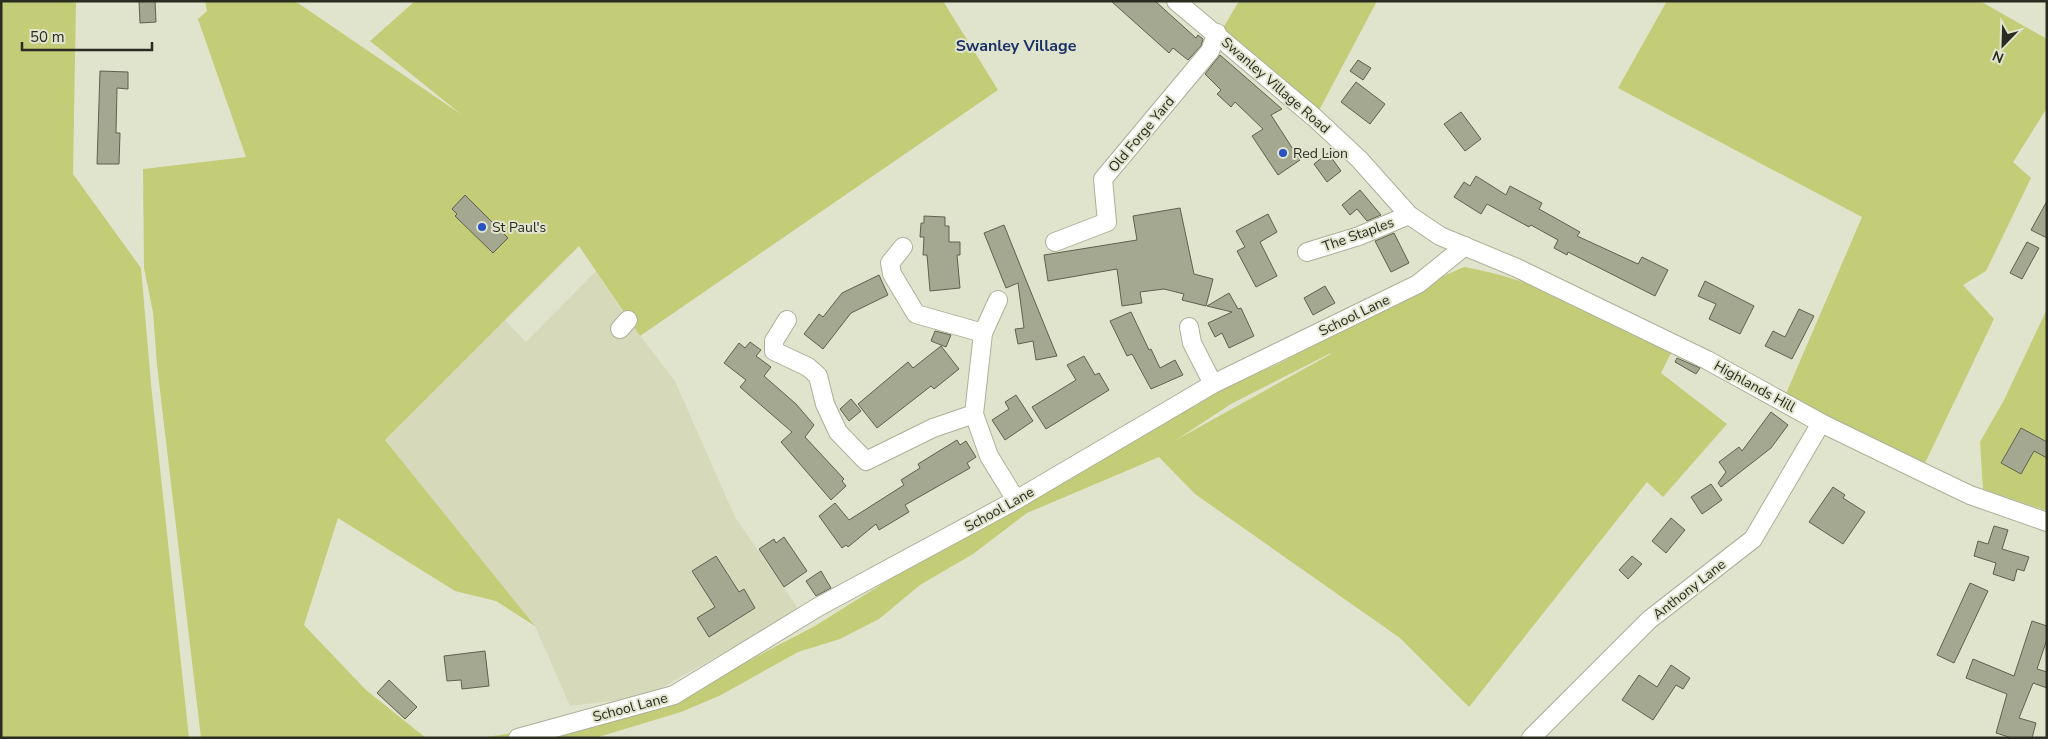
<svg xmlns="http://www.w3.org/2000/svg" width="2048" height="739" font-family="'Nunito Sans',sans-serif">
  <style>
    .built { fill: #d6dabb }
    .green { fill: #c3cc77; fill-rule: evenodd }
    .building { fill: #a4a890; stroke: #5e614c }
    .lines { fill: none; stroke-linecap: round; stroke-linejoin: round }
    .minor-casing { stroke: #acb098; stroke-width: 20 }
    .minor { stroke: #fff; stroke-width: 18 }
    .poi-dot { fill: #2754c2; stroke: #e1e4cc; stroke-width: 2 }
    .labels { text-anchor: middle; stroke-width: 4; stroke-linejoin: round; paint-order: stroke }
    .street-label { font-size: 14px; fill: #2a2b21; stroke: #e1e4cc }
    .poi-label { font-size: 14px; fill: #2a2b21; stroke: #e1e4cc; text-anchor: start }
    .quarter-label { font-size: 16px; font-weight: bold; fill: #1a3168; stroke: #e1e4cc }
  </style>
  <rect width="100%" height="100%" fill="#e1e4cc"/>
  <path class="built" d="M596,271L628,320L675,381L735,517L799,610L645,697L570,706L535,626L385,440L504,319L526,342Z"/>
  <g class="green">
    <path d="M1,1H76L73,174L141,268L151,384L189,738H1Z"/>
    <path d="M205,1H295L462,115L370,41L415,1H943L998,90L640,336L579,246L385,440L535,626L496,601L455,591L338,518L304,625L366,690L426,738H201L157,365L153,312L144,268L143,169L246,157L198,19L207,11Z"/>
    <path d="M1239,1H1377L1315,118L1219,35Z"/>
    <path d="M1667,1H1980L2047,39V108L2013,162L2031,178L1986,271L1963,285L1994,319L1925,463L1785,396L1862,217L1618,88Z"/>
    <path d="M1464,267C1538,279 1606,318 1673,349L1661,373L1727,424L1663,497L1647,482L1469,707L1400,638L1195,494L1159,457L1027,513L973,554L920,585L879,619L840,639L798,652L721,695L681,712L595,738H480L598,720L672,701L815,626L1016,500L1207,395L1280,363L1414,289ZM1331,353V354L1176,440L1231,404Z"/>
    <path d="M2047,309V442L2021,428L2001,463L2021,474L2034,451H2047V511L1983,489L1980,442L2004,400Z"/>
  </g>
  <g class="building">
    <path d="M139,1H155L156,22L140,23Z"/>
    <path d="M1111,1H1155L1196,38L1198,35L1203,39L1201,46L1188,60L1173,48L1169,53Z"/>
    <path d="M1220,55L1282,109L1271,115L1300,160L1278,175L1252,136L1263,129L1235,102L1231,107L1217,94L1221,90L1205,74Z"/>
    <path d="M1358,60L1371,68L1363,80L1350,71Z"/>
    <path d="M100,71L128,72V89L117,88L116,133H120L119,164H97Z"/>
    <path d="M1356,82L1385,104L1370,124L1341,102Z"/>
    <path d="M1461,112L1481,139L1465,151L1444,124Z"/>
    <path d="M1328,153L1341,171L1327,182L1314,164Z"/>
    <path d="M1476,176L1506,195L1510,186L1542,203L1539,209L1580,232L1577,236L1638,264L1642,257L1668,270L1655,296L1568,252L1567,255L1554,248L1558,240L1531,225L1529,227L1487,204L1481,214L1454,197L1464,182L1470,186Z"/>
    <path d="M1360,190L1381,215L1367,221L1357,209L1350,215L1342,205Z"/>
    <path d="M465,195L508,238L493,253L455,216L457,214L452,209Z"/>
    <path d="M2047,201V238L2031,230Z"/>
    <path d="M1180,208L1194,274L1213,279L1206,306L1182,300L1184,294L1164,289L1140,292L1142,303L1122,306L1117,269L1048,281L1044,255L1137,240L1133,216Z"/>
    <path d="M1268,214L1277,232L1260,242L1277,276L1256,287L1237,251L1245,247L1236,231Z"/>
    <path d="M924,216L945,217V226H949V242H960V255H957L960,288L930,291L927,255H923L924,237H920L921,223H924Z"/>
    <path d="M1004,225L1026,280L1057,356L1036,360L1033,341L1018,344L1015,329L1024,328L1018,283L1006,288L984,233Z"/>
    <path d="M1394,233L1409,263L1391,272L1375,241Z"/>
    <path d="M2027,242L2039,248L2022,279L2010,273Z"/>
    <path d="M879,275L888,295L851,313L823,349L804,334L819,314L823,317L842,293Z"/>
    <path d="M1705,281L1754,306L1740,334L1709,319L1716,304L1698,296Z"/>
    <path d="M1325,286L1335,303L1313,315L1304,298Z"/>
    <path d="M1229,293L1238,309L1241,308L1254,336L1229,348L1222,333L1215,337L1208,323L1232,312L1207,306Z"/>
    <path d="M1799,309L1814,316L1792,359L1765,346L1773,331L1785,337Z"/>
    <path d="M1131,312L1149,350L1151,349L1160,368L1175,360L1183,375L1151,389L1132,354L1127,356L1110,321Z"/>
    <path d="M935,331L951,335L946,347L931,341Z"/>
    <path d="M750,342L761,350L756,356L771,367L764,376L796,404L814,425L805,437L844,479L842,481L846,486L831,500L781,442L792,432L740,387L746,380L724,363L739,343L745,348Z"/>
    <path d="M941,346L959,369L934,389L931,386L877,428L858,404L908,362L913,368Z"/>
    <path d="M1084,356L1095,375L1099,373L1109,390L1046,429L1032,407L1076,380L1067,365Z"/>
    <path d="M1677,358L1700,368L1696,374L1675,362Z"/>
    <path d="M1016,395L1033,421L1005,440L992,420L1009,409L1005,402Z"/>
    <path d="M851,399L861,411L849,421L840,409Z"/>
    <path d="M1771,412L1788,425L1771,448L1721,487L1718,483L1726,472L1719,462L1739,447L1742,451Z"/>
    <path d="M2021,428L2047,442V458L2034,451L2021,474L2001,463Z"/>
    <path d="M957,440L960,445L966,441L976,457L967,463L970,468L905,505L909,512L879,530L876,524L848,547L846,545L842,548L819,516L835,503L849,520L904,485L901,480L920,468L918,464Z"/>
    <path d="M1711,484L1722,500L1702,514L1691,497Z"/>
    <path d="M1833,487L1845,495L1843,498L1865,512L1843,544L1809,522Z"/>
    <path d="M1671,518L1685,530L1666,553L1652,541Z"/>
    <path d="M1994,526L2008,530L2002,549L2029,557L2024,571L2017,569L2014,581L1993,574L1996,563L1974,556L1978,541L1988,544Z"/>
    <path d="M784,537L807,571L784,587L759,549L774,539L776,543Z"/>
    <path d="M716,556L739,592L744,589L755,608L709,637L697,618L715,607L692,571Z"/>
    <path d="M1632,556L1642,564L1628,579L1619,570Z"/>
    <path d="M821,571L831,588L816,596L806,581Z"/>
    <path d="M1970,583L1988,591L1954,663L1937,655Z"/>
    <path d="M2032,621L2047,626V639L2037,669L2047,672V688L2033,683L2019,718L2036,723L2032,738H2012L1996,733L2007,694L1966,678L1973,659L2014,676Z"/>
    <path d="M485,651L489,686L462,689L461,680L447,681L444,656Z"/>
    <path d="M1671,665L1690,678L1683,689L1676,685L1653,720L1622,700L1639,675L1657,687Z"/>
    <path d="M389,680L417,707L405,719L377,693Z"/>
  </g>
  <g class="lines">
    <defs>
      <g id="minor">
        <path d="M1176,1L1315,118L1359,159L1409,215L1440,236L1517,268L1707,360L1821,423L1926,474L1970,495L2047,522"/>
        <path d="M1055,242L1107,222L1103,179L1210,51L1217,33"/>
        <path d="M903,247L890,263L892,274L916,314L983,333"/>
        <path d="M1307,252L1359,236L1409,215"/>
        <path d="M998,300L983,333L974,414L989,456L1016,500"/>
        <path d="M787,320L774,341V351L808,367L818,376L825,404L838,432L866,461L933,428L974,414"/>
        <path d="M1189,327L1192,343L1213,384"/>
        <path d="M620,329L628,320"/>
        <path d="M518,738L674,695L818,607L1016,500L1213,384L1418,284L1465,246"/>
        <path d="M1531,738L1649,620L1753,539L1821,423"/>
      </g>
    </defs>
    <use href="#minor" class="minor-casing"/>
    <use href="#minor" class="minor"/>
  </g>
  <g class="poi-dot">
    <circle cx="1283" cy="153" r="5"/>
    <circle cx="482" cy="227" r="5"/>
  </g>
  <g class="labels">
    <g class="street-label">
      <text transform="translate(1276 85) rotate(41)" y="5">Swanley Village Road</text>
      <text transform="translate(1141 134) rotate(-50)" y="5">Old Forge Yard</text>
      <text transform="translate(1358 234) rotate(-20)" y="5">The Staples</text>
      <text transform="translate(1354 315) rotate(-26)" y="5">School Lane</text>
      <text transform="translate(1755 386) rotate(29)" y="5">Highlands Hill</text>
      <text transform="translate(999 509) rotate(-29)" y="5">School Lane</text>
      <text transform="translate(1689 589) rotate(-38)" y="5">Anthony Lane</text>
      <text transform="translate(630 707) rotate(-15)" y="5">School Lane</text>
    </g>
    <g class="poi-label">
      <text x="1293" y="158">Red Lion</text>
      <text x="492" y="232">St Paul's</text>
    </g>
    <g class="quarter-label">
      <text x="1016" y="51">Swanley Village</text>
    </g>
  </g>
  <rect width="2048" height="739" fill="none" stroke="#2a2b21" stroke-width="5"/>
  <g transform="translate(2003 45) rotate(203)" stroke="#e1e4cc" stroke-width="4" paint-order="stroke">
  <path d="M0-4L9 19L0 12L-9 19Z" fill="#2a2b21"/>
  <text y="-8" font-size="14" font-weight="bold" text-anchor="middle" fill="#2a2b21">N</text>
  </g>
  <path d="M22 42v8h130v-8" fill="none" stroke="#2a2b21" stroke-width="2.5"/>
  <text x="30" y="42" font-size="15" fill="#2a2b21" stroke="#e1e4cc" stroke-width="4" paint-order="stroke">50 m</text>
</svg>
